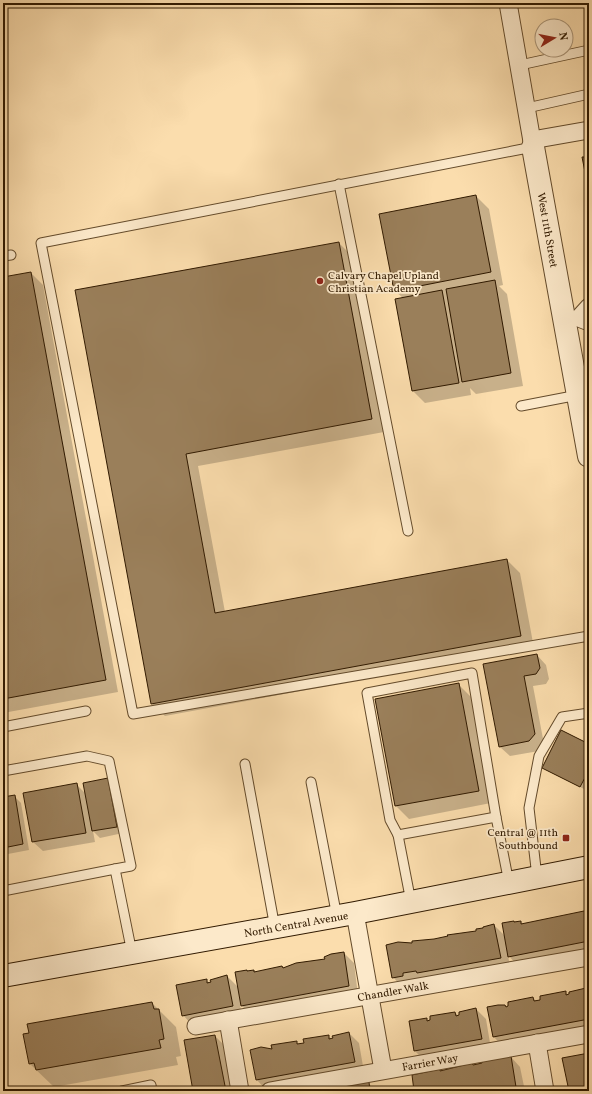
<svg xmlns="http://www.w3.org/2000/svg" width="592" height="1094" font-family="Vollkorn,serif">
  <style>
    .shadow { fill: #0003 }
    .building { fill: #9a7f5a; stroke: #311a00 }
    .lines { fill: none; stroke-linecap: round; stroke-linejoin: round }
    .service-casing { stroke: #644b2b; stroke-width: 11 }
    .minor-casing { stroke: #644b2b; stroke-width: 19 }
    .tertiary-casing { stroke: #644b2b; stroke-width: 24 }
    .secondary-casing { stroke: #311a00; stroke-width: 24 }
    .service { stroke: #fce9ca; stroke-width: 9 }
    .minor { stroke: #fce9ca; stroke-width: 17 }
    .tertiary { stroke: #fce9ca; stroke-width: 22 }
    .secondary { stroke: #fce9ca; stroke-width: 22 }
    .poi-dot { fill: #8f2418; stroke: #fce9ca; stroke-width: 1.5 }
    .labels { text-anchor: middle; stroke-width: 3.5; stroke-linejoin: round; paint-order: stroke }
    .street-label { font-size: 11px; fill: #311a00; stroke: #fce9ca }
    .poi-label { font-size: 11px; fill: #311a00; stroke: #fce9ca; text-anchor: start }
  </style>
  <rect width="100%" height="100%" fill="#fbddad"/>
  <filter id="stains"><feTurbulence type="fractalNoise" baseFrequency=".005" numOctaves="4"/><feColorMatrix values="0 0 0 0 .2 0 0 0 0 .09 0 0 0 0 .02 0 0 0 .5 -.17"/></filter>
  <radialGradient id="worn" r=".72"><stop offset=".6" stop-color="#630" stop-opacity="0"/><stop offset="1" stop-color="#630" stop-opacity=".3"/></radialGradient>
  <g class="shadow">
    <path d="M476,196L489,209L503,285L499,286L507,294L523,386L476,394L470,388L471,395L425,403L413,391L403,298L395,291Z"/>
    <path d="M339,243L351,255L384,432L198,466L225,612L507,560L520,573L534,648L165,716L152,704L76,291Z"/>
    <path d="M31,273L43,285L118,692L3,713V278Z"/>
    <path d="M537,655L546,665L549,679L546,684L533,686L544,744L539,751L510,756L500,747L484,665Z"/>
    <path d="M458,684L471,697L491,803L409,819L396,806L376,700Z"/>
    <path d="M589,745V778L584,789L543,768Z"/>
    <path d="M107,779L114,786L123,833L100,838L93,831L95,842L43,851L33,842L77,785L86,794Z"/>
    <path d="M14,796L21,803L29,850L8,854L3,850V798Z"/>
    <path d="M589,911V953L518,966L508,955L510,967L402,987L393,977L414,944L478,932L494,925L505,936L515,923L521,922L523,924Z"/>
    <path d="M344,953L354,963L358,995L251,1015L240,1004L242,1016L192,1025L183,1015L206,980L210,983L227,976L239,988L248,972L254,971L255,973L282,967L284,968L326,960Z"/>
    <path d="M586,990L589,992V1031L503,1047L494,1037L489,1007H506L533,998L537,1002L565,992L569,996L570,993Z"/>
    <path d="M152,1003L176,1027L181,1056L176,1057L178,1065L54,1087L30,1064Z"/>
    <path d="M476,1009L486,1019L491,1049L425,1061L415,1051L410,1022L426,1019L428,1021L455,1013L459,1016Z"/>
    <path d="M349,1033L359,1043L364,1072L266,1090L257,1080L251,1051L273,1050L296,1042L300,1045L328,1036L332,1039Z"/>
    <path d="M215,1036L225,1046L233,1091H194Z"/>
    <path d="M511,1057L520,1067L525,1091H416L440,1070L441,1072L472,1064L474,1066Z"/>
    <path d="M368,1083L376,1091H337Z"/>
  </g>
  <g class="building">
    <path d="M589,148V171L585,172L582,157H586L585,149Z"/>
    <path d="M476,195L491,272L394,291L379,214Z"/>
    <path d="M339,242L372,419L186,454L215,613L507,559L521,636L151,704L75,290Z"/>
    <path d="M31,272L106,680L3,699V277Z"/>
    <path d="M495,280L511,373L462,382L446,289Z"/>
    <path d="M442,290L459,383L412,391L395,299Z"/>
    <path d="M537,654L540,668L536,674L524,676L535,734L529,741L499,747L483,664Z"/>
    <path d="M459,683L479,791L395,806L375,699Z"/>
    <path d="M561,730L589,744V770L580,787L542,768Z"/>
    <path d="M108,778L117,827L92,831L83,783Z"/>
    <path d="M77,783L86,833L32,842L23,793Z"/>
    <path d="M15,795L23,844L3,848V797Z"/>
    <path d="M584,911H589V941L508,957L502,923L514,921V922L521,921V924Z"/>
    <path d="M494,924L501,958L417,973L416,971L403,973V976L392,978L386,945L398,942L412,943V941L434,939L448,936L447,935L476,931V929L483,928V927Z"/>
    <path d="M344,952L349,986L241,1006L235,972L247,970V971L254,970V972L282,966L283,968L296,963L325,959L324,957L331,954Z"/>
    <path d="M227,975L233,1006L182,1016L176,985L207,979V983L211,982L210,980Z"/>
    <path d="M586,988L589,1019L493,1037L487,1007L498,1005H505L506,1007L508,1006V1002L533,997L534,1001L540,1000V996L566,991V995L569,994V992Z"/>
    <path d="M152,1002L154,1009H159L164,1039L159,1040L161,1048L36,1070L34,1063L29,1064L23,1034L29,1033L27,1024Z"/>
    <path d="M476,1008L482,1039L414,1051L409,1021L427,1018V1021L430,1020V1016L455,1012L456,1016L459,1015V1012Z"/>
    <path d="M349,1032L355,1062L256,1080L250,1050L261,1047L272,1049L271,1045L297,1041V1044L304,1043L303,1039L329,1035V1039L333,1038L332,1036Z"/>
    <path d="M215,1035L226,1091H193L184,1040Z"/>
    <path d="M589,1053V1091H569L562,1058Z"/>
    <path d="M511,1056L516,1087L498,1090V1087L495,1088L496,1091H414L412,1075L440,1069V1071L472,1063L473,1065L482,1063V1061Z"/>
    <path d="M369,1082L370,1091H331L341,1089L340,1087L351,1085Z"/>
  </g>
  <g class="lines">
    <defs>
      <g id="service">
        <path d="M520,65L589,50"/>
        <path d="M527,108L589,94"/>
        <path d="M533,147L41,243L133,714L589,636"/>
        <path d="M339,184L408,531"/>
        <path d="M3,256L11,255"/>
        <path d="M521,406L578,395"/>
        <path d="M3,727L86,711"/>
        <path d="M245,764L275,928"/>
        <path d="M3,771L87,756L109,761L131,866L115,869"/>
        <path d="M311,782L337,917"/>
        <path d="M398,835L390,820L367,693L472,673L496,817"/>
        <path d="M537,877L529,808L539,756L562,717L589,713"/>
        <path d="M3,891L115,869L132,953"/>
        <path d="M411,902L398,835L496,817L509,883"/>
        <path d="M122,1091L151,1085L152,1091"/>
      </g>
      <g id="minor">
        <path d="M508,3L533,147"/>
        <path d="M532,140L589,130"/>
        <path d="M589,307L579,318L589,322"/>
        <path d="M355,913L383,1070"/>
        <path d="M228,1020L240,1091"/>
        <path d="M196,1026L589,957"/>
        <path d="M537,1043L545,1091"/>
        <path d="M270,1091L589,1034"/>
      </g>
      <path id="tertiary" d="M533,147L589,456"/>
      <path id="secondary" d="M3,976L355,913L589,867"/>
    </defs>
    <use href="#service" class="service-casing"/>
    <use href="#minor" class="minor-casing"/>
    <use href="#tertiary" class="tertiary-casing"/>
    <use href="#secondary" class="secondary-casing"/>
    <use href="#service" class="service"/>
    <use href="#minor" class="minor"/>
    <use href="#tertiary" class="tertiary"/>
    <use href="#secondary" class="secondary"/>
  </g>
  <g class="poi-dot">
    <circle cx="320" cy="281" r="4"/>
    <rect x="562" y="834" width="8" height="8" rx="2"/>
  </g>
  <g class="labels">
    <g class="street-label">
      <text transform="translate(548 230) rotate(80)" y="4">West 11th Street</text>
      <text transform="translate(296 924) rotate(-10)" y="4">North Central Avenue</text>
      <text transform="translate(393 991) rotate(-10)" y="4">Chandler Walk</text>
      <text transform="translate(430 1062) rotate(-10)" y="4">Farrier Way</text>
    </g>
    <g class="poi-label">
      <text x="328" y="279">Calvary Chapel Upland<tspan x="328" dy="13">Christian Academy</tspan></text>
      <text x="558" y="836" text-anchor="end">Central @ 11th<tspan x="558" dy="13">Southbound</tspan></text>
    </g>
  </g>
  <rect width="592" height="1094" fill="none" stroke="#fbddad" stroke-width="16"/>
  <rect x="4" y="4" width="584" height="1086" fill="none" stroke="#311a00" stroke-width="2"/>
  <rect x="8" y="8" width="576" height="1078" fill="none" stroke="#311a00"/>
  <g transform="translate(554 38) rotate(80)"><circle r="19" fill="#fce9ca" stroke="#ab9679"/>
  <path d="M0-3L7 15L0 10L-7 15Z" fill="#8f2418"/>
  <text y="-6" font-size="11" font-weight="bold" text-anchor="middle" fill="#311a00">N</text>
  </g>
  <rect width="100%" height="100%" filter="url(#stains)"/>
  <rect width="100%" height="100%" fill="url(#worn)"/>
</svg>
